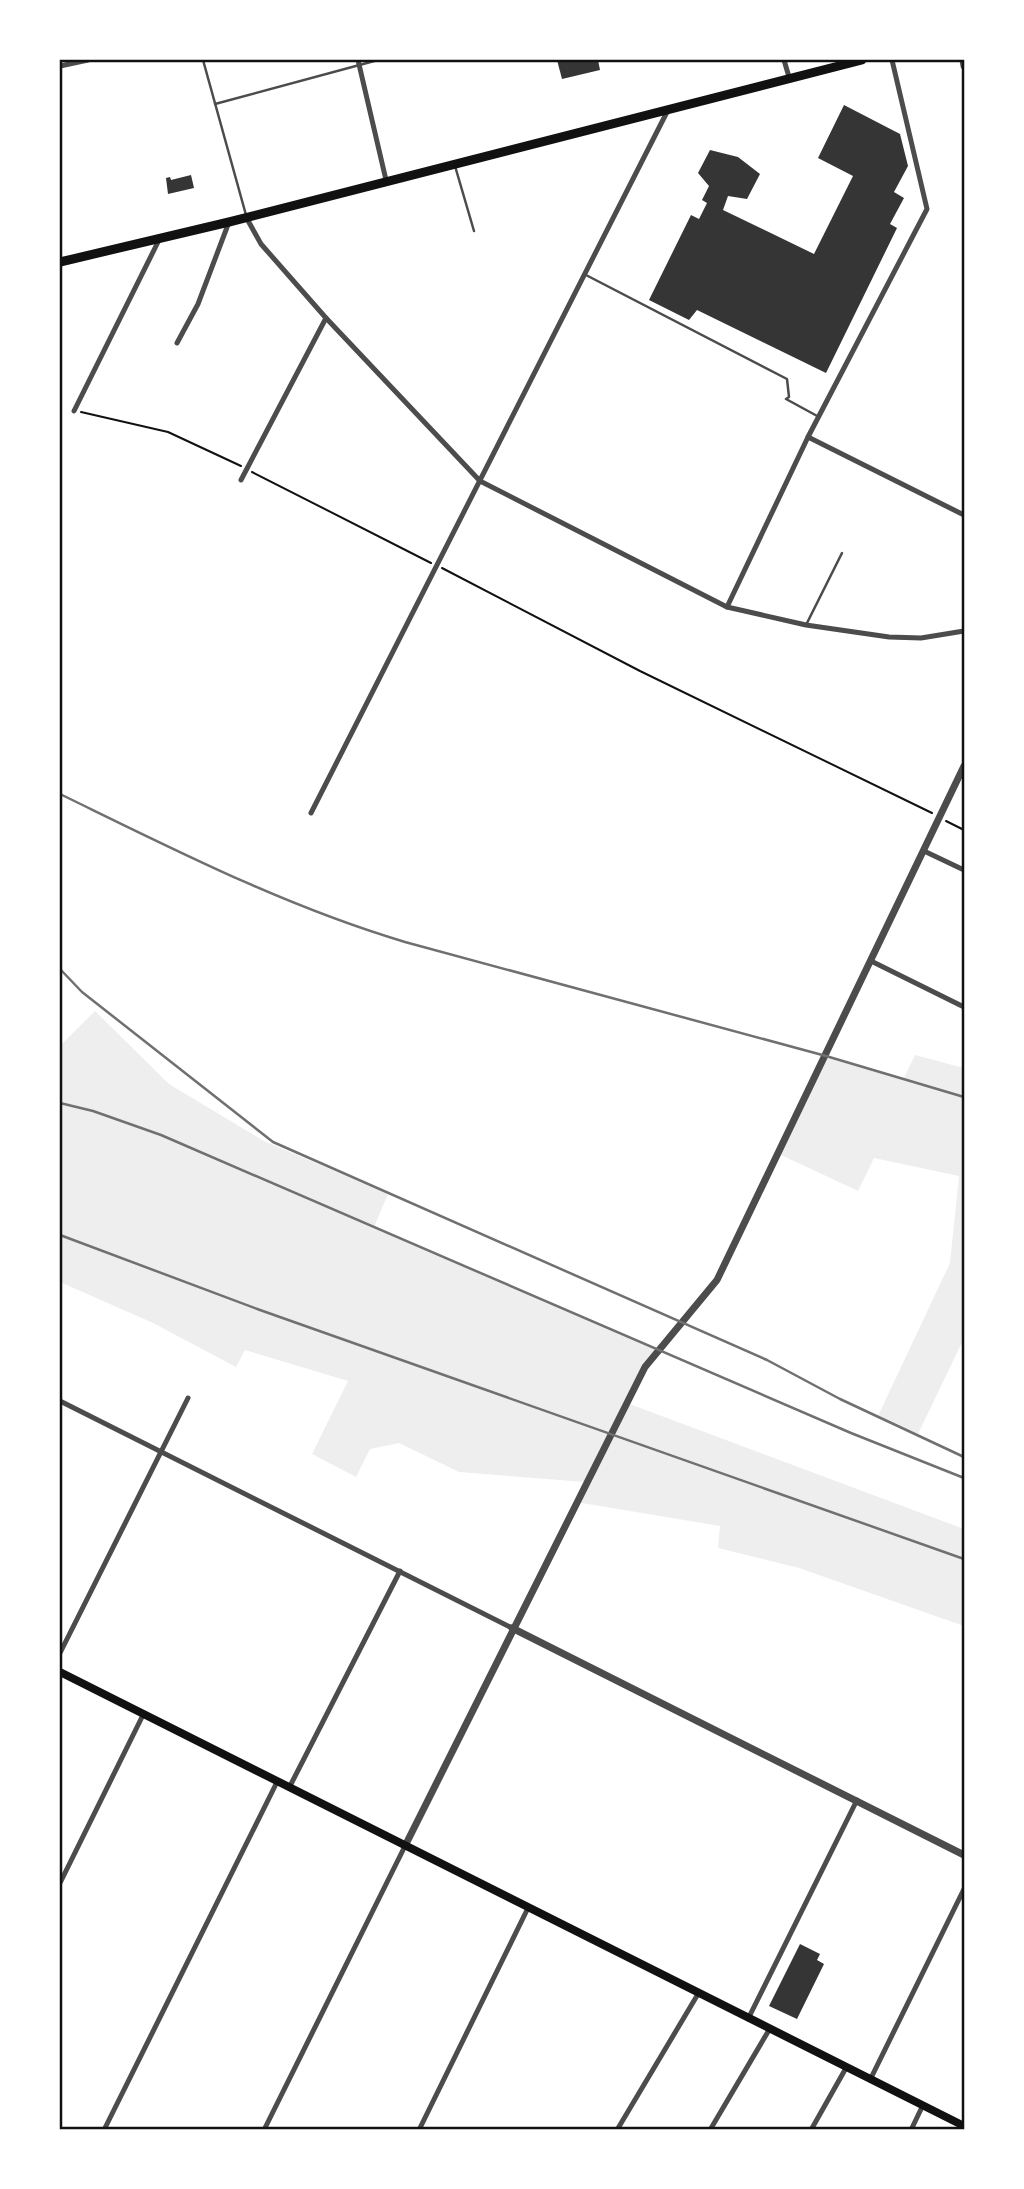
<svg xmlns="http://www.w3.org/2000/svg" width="1024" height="2189" font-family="'Varela Round',sans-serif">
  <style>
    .green { fill: #eee }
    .building { fill: #353535 }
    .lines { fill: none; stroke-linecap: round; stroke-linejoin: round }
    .path { stroke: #111; stroke-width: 2 }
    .service { stroke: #4c4c4c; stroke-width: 2.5 }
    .minor { stroke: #4c4c4c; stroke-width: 5 }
    .tertiary { stroke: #4c4c4c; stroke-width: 7 }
    .secondary { stroke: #111; stroke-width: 8 }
    .primary { stroke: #111; stroke-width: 9 }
    .rail { stroke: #707070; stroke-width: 2.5 }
    .neatline { fill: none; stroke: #111; stroke-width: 2.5 }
  </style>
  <rect width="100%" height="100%" fill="#fff"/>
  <g class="green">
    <path d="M95,1011L169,1084L264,1141L388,1194L374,1227L657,1349L627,1403L964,1529V1626L799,1568L718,1548L720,1526L576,1502L585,1482L459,1472L399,1443L370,1449L356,1477L312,1454L348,1381L245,1350L236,1367L153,1323L60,1282V1046Z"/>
    <path d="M915,1055L964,1068V1338L918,1434L878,1416L950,1263L959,1176L874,1158L858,1191L779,1154L826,1056L904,1078Z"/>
  </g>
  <g class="building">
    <path d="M557,60H598L600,70L562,79Z"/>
    <path d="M844,105L900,134L908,166L894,192L904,198L890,224L897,228L826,373L697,310L689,320L649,300L691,215L699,219L707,203L702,200L709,186L698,173L710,150L738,157L760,174L747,199L728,196L723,210L814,254L853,176L818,158Z"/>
    <path d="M191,175L194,188L168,194L166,178L170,177L171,180Z"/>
    <path d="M800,1944L820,1954L817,1960L824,1964L797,2019L769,2006Z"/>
  </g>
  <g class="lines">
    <g class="path">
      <path d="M81,412L168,432L241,466"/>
      <path d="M252,472L431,563"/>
      <path d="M442,568L640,671L932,813"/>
      <path d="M946,821L964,830"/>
    </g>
    <g class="service">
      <path d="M203,60L246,215"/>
      <path d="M215,104L378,60"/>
      <path d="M455,166L474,231"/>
      <path d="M584,274L787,379L789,397L786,399L819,417"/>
      <path d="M806,625L842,553"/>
    </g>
    <g class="minor">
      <path d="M358,60L386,180"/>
      <path d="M784,60L789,77"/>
      <path d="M60,66L88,60"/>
      <path d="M246,217L261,244L326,318L480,481L727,607L806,625L889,637L921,638L964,631"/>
      <path d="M177,343L198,304L229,222"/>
      <path d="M74,411L159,240"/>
      <path d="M808,437L964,515"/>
      <path d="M241,480L326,318"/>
      <path d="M727,607L808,437L927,209L892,60"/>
      <path d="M311,813L668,110"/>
      <path d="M924,851L964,870"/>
      <path d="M871,961L964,1007"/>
      <path d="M60,1401L512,1628"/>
      <path d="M60,1653L188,1398"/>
      <path d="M289,1788L400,1571"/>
      <path d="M60,1883L143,1715"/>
      <path d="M748,2019L857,1800"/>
      <path d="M870,2080L964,1889"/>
      <path d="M104,2130L277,1782"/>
      <path d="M264,2130L405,1846"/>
      <path d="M419,2130L528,1908"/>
      <path d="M617,2130L698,1994"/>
      <path d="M710,2130L769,2030"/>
      <path d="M811,2130L846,2068"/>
      <path d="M911,2130L923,2105"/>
    </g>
    <g class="tertiary">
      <path d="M963,60L964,66"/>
      <path d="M512,1628L964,1855"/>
      <path d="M405,1846L645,1367L717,1280L964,766"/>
    </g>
    <path class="secondary" d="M60,1672L964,2126"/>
    <path class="primary" d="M60,262L229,222L862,60"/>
    <g class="rail">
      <path d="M60,794C173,849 284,906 405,942L826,1056L964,1097"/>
      <path d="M60,969L82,992L273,1142L767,1360L840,1399L964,1457"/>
      <path d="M60,1103L93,1111L161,1135L851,1433L964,1478"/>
      <path d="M60,1235L260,1310L964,1559"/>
    </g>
  </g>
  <rect width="1024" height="2189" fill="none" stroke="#ffffff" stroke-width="122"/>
  <rect x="61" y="61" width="902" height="2067" class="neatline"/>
</svg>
